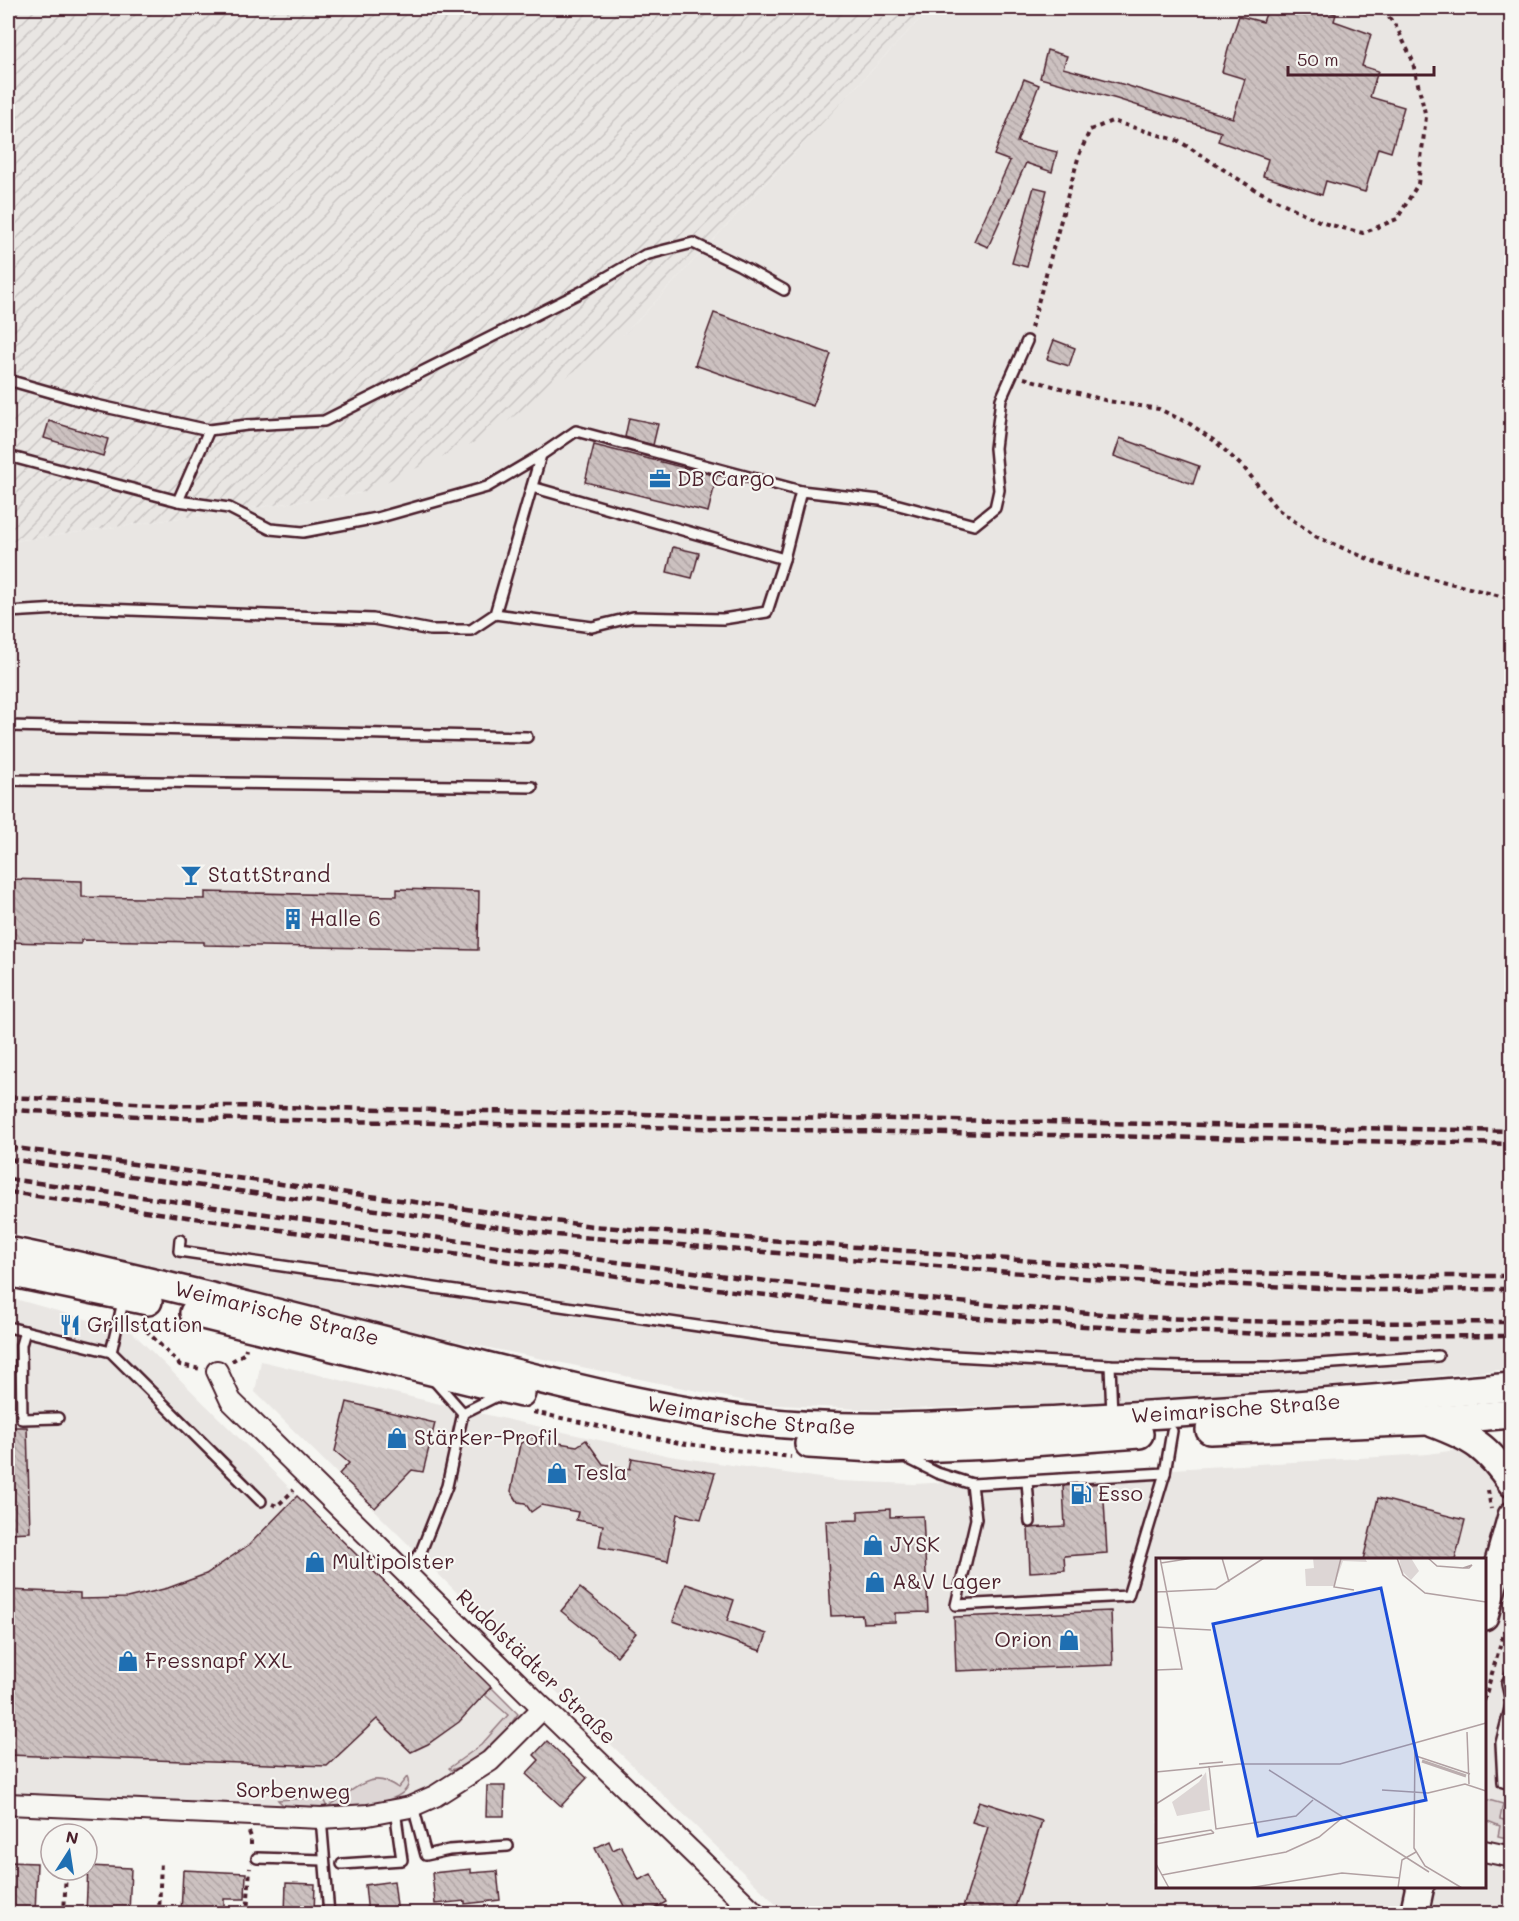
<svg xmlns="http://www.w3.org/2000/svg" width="1519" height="1921" font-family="Mali,sans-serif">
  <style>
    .built { fill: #e9e6e3; fill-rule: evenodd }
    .industrial { fill: url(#industrial-furrows) }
    .grass { fill: #ddd6d5; stroke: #947a80; stroke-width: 1.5 }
    .building { fill: url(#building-back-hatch); stroke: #4a1f2b; stroke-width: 1.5 }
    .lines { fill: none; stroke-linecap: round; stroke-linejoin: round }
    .lane-casing { stroke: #4a1f2b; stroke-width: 14 }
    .street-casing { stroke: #4a1f2b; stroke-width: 24 }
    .secondary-casing { stroke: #4a1f2b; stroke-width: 32 }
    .path { stroke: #4a1f2b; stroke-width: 4; stroke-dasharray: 4.5 4.5; stroke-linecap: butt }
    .lane { stroke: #f6f6f2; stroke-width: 9 }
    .street { stroke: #f6f6f2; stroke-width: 20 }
    .secondary { stroke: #f6f6f2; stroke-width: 27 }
    .rail { stroke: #4a1f2b; stroke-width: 4.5; stroke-dasharray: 9 4.5; stroke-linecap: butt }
    .labels { text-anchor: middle; stroke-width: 4.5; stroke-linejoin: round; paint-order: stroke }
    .poi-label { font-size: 21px; fill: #4a1f2b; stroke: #f6f6f2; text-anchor: start }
    .street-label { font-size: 21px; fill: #4a1f2b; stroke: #f6f6f2 }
    .inset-river { fill: none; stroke: #bbadae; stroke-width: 3 }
    .inset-road { fill: none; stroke: #b1a0a2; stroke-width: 1.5 }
    .view { fill: #1d4ed8; fill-opacity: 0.15; stroke: #1d4ed8; stroke-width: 3 }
    .inset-edge { fill: none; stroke: #4a1f2b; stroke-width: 3 }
  </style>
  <defs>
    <pattern id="industrial-furrows" width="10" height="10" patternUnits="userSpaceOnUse" patternTransform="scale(1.5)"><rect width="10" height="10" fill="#e9e6e3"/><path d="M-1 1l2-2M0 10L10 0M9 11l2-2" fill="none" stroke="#c9c5c3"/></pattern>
    <pattern id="building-back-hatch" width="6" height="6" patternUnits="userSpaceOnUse" patternTransform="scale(1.5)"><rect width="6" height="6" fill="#ccc1c0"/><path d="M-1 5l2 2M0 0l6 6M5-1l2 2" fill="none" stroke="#b1a5a5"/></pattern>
  </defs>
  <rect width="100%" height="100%" fill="#f6f6f2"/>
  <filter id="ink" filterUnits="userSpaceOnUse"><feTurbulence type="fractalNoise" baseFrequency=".0167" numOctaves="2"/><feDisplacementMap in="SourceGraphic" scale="12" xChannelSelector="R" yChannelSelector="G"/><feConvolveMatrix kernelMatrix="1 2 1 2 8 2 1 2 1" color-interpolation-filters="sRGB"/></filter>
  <g filter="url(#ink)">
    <g class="built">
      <path d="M930,8H1428L1456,17V8H1511V1369L1231,1395L1077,1403L882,1410L760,1404L451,1340L8,1232V542L361,493L627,332Z"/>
      <path d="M8,1297L132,1332L518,1714L512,1723L478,1756L446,1779L425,1789L399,1797L367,1805L311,1807L8,1794Z"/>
      <path d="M261,1361L461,1409L670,1456L840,1481L914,1484L1428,1454L1511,1442V1913H785L563,1698L255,1392ZM1158,1560H1484V1886H1158Z"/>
    </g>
    <path class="industrial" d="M8,8H930L627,332L486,437L361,493L8,542Z"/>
    <g class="grass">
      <path d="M491,1687L518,1714C503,1736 477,1764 451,1770L449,1768L481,1745L508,1715L485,1695Z"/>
      <path d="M407,1777C422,1810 304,1812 285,1806C282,1805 280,1802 278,1800L308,1798L320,1793L327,1807C352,1794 369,1766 398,1788Z"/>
      <path d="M1485,1799L1503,1804L1500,1819L1511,1822V1839L1498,1836L1500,1826L1485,1820Z"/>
    </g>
    <g class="building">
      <path d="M1268,8H1314L1336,14L1334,21L1371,34L1362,66L1378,71L1370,97L1404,107L1391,152L1378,148L1365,192L1326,181L1322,195L1263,176L1268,159L1218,141L1221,132L1117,99L1040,78L1047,50L1067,56L1063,68L1122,84L1233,118L1245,79L1222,72L1229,46L1239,16L1263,22Z"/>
      <path d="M1024,79L1039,85L1017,142L1057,152L1052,172L1026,163L988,247L974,241L1010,161L994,155Z"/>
      <path d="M1034,187L1047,190L1027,267L1012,263Z"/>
      <path d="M714,313L831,354L813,406L695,365Z"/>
      <path d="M1054,340L1075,348L1069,366L1047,359Z"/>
      <path d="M629,418L658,424L653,445L625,437Z"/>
      <path d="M49,421L108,439L103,456L44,438Z"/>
      <path d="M1120,438L1199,466L1193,484L1114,456Z"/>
      <path d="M594,445L717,476L708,512L585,482Z"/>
      <path d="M673,547L699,553L692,578L667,572Z"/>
      <path d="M8,879L82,881V897L205,899V892L397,896V889L479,891L478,950L204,945V942L81,940V944L8,942Z"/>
      <path d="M347,1402L435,1423L423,1472L412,1470L375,1508L339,1474L349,1463L335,1451Z"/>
      <path d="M8,1427H27L30,1532L8,1533Z"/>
      <path d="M546,1432L553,1442L577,1446L586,1440L603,1464L630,1469L632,1458L715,1473L701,1519L677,1514L668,1561L599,1547L603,1525L576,1520L578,1512L541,1505L531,1512L525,1503L518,1502L511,1491L520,1444L529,1437L537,1438Z"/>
      <path d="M1103,1483L1107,1553L1064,1556L1065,1570L1030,1572L1028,1528L1065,1526L1063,1486Z"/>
      <path d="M297,1496L491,1687L459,1722L428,1744L411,1752L377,1719L327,1766L8,1755V1590L80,1593V1599L127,1598L168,1588L206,1574L250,1544Z"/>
      <path d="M1378,1498L1465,1520L1455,1560H1363Z"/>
      <path d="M890,1509V1517L923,1516L928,1612L895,1613V1622L863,1623L862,1615L831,1616L826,1521L858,1520V1511Z"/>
      <path d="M686,1584L734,1600L727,1621L767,1634L761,1651L673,1621Z"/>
      <path d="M580,1588L636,1633L617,1656L561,1611Z"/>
      <path d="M1111,1611L1113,1665L956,1671L954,1617Z"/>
      <path d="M547,1741L587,1778L561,1806L526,1774L539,1760L534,1755Z"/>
      <path d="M487,1786H505L504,1816H486Z"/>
      <path d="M979,1801L1042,1821L1013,1914H961L988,1827L972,1822Z"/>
      <path d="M609,1841L613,1850L621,1846L639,1880L651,1874L666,1902L645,1914H628L595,1848Z"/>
      <path d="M8,1862L37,1863L35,1914H8Z"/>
      <path d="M88,1866L131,1868L129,1914H86Z"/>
      <path d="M471,1869V1873L497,1871L500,1900L465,1904V1901L435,1904L432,1873Z"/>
      <path d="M183,1870L246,1873L245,1899H224V1914H181Z"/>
      <path d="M394,1881L398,1914H368L365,1885Z"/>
      <path d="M286,1883L315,1884L314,1914H285Z"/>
    </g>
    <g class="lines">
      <defs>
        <g id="lane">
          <path d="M8,380L96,405L209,430L178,501"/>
          <path d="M209,430L247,425L324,421L583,291L645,255L693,243L739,265L784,290"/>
          <path d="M8,456L178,501L229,508L270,529L303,532L377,518L487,487L541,455"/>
          <path d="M532,487L784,559L801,491"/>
          <path d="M8,612L77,608L373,619L430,630H471L495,614L541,455L576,431L801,491L880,500L974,525L995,508L999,490L995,448L1001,399L1027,341"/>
          <path d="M495,614L592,627L633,617L723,619L767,612L784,559"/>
          <path d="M8,726L527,737"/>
          <path d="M8,780L532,787"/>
          <path d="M180,1240L179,1251L774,1337L937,1355L1110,1365L1185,1367H1274L1438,1356"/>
          <path d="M8,1327L111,1352L261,1501"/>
          <path d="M25,1331L21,1345L22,1419L58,1418"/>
          <path d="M111,1352L124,1298"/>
          <path d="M1110,1365L1112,1415"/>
          <path d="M433,1379L463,1413"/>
          <path d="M905,1457L937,1473L972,1484L1165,1473L1172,1431"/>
          <path d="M1027,1481L1030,1522"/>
          <path d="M972,1484L976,1519L956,1605L1128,1596L1165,1473"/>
          <path d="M404,1571L420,1554L447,1486L463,1413L501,1394"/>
          <path d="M1512,1701L1501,1743L1503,1782L1512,1784"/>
          <path d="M1511,1702L1507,1684L1512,1671"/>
          <path d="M413,1806L426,1855L449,1850L508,1846"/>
          <path d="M321,1818L329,1914"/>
          <path d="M257,1858L324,1860"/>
          <path d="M342,1864L402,1860L395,1810"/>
        </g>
        <g id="street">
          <path d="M217,1371L231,1401L543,1708L756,1914"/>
          <path d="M8,1804L321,1818L368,1815L410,1807L435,1796L490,1761L543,1708"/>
          <path d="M1484,1851L1512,1857"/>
        </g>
        <g id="secondary">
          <path id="s1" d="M8,1251C160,1282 311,1322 462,1360C559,1384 655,1409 754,1421C856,1433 958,1425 1061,1420C1211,1412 1361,1401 1512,1387"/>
          <path d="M8,1272L148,1301"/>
          <path d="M194,1313L521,1393"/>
          <path d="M1433,1423C1473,1438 1487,1447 1512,1483"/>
          <path d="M1210,1430L1426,1421L1512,1414"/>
          <path d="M809,1444L889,1449L992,1445L1139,1434"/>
          <path d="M1484,1616L1512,1516"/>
          <path d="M1414,1914L1420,1886"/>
        </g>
      </defs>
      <use href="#lane" class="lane-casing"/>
      <use href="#street" class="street-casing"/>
      <use href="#secondary" class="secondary-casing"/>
      <g class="path">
        <path d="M1031,328L1079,155L1090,130L1112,121L1179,141L1254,189L1323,223L1363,233L1397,219L1418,184L1426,117L1412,59L1396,26L1386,14L1377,8"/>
        <path d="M1024,378L1108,401L1159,409L1190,424L1216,442L1245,469L1277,509L1317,537L1387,567L1512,599"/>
        <path d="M140,1324L180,1365L201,1369"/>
        <path d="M232,1361L245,1353L246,1348"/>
        <path d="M533,1412L679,1443L791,1457"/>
        <path d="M1488,1490L1491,1509"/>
        <path d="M272,1504L277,1506L294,1490"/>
        <path d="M1484,1701L1503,1635L1512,1621"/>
        <path d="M249,1832L251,1837V1848"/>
        <path d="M64,1914L66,1870"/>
        <path d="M159,1914L161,1860"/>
        <path d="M247,1914L250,1868"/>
      </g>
      <use href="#lane" class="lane"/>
      <use href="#street" class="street"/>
      <use href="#secondary" class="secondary"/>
      <g class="rail">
        <path d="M8,1097L176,1105L1512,1131"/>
        <path d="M8,1110L185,1118L1512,1144"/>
        <path d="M8,1147L592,1226L1084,1265L1206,1272L1373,1276H1512"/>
        <path d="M8,1159L557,1235L1107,1280L1375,1290L1512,1289"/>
        <path d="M8,1179C166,1200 324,1222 482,1244C703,1274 924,1303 1147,1317C1268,1324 1390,1323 1512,1322"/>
        <path d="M8,1192C196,1218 384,1245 572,1270C723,1290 874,1310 1025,1322C1187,1334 1349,1337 1512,1336"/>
      </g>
    </g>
  </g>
  <defs>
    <symbol id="office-bare" viewBox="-9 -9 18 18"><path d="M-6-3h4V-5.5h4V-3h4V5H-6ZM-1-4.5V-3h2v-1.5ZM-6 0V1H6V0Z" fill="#1f6fb2" stroke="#f6f6f2" stroke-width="2.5" paint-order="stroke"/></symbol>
    <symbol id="bar-bare" viewBox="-9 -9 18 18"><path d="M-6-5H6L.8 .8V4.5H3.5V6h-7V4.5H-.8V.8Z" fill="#1f6fb2" stroke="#f6f6f2" stroke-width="2.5" paint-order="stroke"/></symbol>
    <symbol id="building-bare" viewBox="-9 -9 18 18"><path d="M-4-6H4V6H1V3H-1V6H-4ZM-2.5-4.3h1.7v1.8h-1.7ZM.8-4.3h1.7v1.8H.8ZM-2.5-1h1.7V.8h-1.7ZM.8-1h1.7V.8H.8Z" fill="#1f6fb2" stroke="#f6f6f2" stroke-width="2.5" paint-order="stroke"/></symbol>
    <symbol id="restaurant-bare" viewBox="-9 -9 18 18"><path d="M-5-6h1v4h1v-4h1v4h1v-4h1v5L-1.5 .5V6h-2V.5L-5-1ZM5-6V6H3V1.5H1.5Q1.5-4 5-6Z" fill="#1f6fb2" stroke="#f6f6f2" stroke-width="2.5" paint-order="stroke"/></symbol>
    <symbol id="shop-bare" viewBox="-9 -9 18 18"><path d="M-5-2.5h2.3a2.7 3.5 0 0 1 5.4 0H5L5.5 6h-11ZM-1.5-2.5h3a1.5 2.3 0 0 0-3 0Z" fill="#1f6fb2" stroke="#f6f6f2" stroke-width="2.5" paint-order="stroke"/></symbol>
    <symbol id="fuel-bare" viewBox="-9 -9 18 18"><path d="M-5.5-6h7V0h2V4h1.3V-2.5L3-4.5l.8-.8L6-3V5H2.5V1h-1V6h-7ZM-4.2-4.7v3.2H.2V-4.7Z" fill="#1f6fb2" stroke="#f6f6f2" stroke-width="2.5" paint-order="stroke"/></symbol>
  </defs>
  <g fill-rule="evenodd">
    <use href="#office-bare" x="645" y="464" width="30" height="30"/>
    <use href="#bar-bare" x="176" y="860" width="30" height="30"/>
    <use href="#building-bare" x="278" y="904" width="30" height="30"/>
    <use href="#restaurant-bare" x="55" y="1310" width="30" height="30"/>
    <use href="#shop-bare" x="382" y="1423" width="30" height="30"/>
    <use href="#shop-bare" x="542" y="1458" width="30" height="30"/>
    <use href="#fuel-bare" x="1066" y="1479" width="30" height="30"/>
    <use href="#shop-bare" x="858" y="1530" width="30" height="30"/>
    <use href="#shop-bare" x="300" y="1547" width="30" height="30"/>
    <use href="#shop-bare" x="860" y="1567" width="30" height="30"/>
    <use href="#shop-bare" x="1054" y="1625" width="30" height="30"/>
    <use href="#shop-bare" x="113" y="1646" width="30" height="30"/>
  </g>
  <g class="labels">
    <g class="poi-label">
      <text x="677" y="486">DB Cargo</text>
      <text x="208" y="882">StattStrand</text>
      <text x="310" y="926">Halle 6</text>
      <text x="87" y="1332">Grillstation</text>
      <text x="414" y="1445">Stärker-Profil</text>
      <text x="574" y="1480">Tesla</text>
      <text x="1098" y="1501">Esso</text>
      <text x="890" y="1552">JYSK</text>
      <text x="332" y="1569">Multipolster</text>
      <text x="892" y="1589">A&amp;V Lager</text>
      <text x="1052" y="1647" text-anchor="end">Orion</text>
      <text x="145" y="1668">Fressnapf XXL</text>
    </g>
    <g class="street-label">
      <text dy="7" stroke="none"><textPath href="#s1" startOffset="276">Weimarische Straße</textPath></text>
      <text dy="7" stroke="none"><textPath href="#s1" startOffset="1248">Weimarische Straße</textPath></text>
      <text dy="7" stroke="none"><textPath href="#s1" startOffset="762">Weimarische Straße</textPath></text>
      <text transform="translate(536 1667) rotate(44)" y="7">Rudolstädter Straße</text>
      <text transform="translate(293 1791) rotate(1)" y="7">Sorbenweg</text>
    </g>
  </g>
  <g transform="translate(1156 1558)">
    <rect width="330" height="330" fill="#f6f6f2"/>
    <path d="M157,0H209L211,4L187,3L178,28H150L149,11L158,10ZM243,0H255L263,13L255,22L246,13ZM50,214L54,252L21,258L16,244L43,224Z" fill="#ddd6d5"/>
    <path class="inset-river" d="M266,203L310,218"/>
    <path class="inset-road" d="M66,0L73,24M185,0L178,29L198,32M241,0L247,17L269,35L330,44M272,0L281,8L307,10H313L316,7L307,10M5,5L37,0M0,34L60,31L108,0M0,69L55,72M0,112L26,111L4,0M311,174L313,226M259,185L258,290L269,308L306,330M260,198L314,216M43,206L67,204M53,208L60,271L140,258L157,242M113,212L273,314M0,214L83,206H184L330,165M226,232L272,235L309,226L330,233M0,246L46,217M0,281L55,272L58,275M0,286L58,275M0,306L13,330M6,317L130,294L163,279L186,260M92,330L186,315L244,320M242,330L246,302L260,294"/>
    <path class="view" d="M225,30L270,242L102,278L57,66Z"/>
    <rect width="330" height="330" class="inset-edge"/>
  </g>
  <rect width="1519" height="1921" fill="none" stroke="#f6f6f2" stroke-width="30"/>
  <rect x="15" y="15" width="1489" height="1891" fill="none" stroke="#4a1f2b" stroke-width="2" filter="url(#ink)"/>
  <g transform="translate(69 1852) rotate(12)"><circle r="28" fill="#f6f6f2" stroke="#b1a0a2" stroke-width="1.5"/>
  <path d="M0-4.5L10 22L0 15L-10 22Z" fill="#1f6fb2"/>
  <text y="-9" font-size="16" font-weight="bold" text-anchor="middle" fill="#4a1f2b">N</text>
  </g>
  <path d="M1288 66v9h146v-9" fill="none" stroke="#4a1f2b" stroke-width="3"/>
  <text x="1297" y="66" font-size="18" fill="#4a1f2b" stroke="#f6f6f2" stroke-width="4.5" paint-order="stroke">50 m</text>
</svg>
